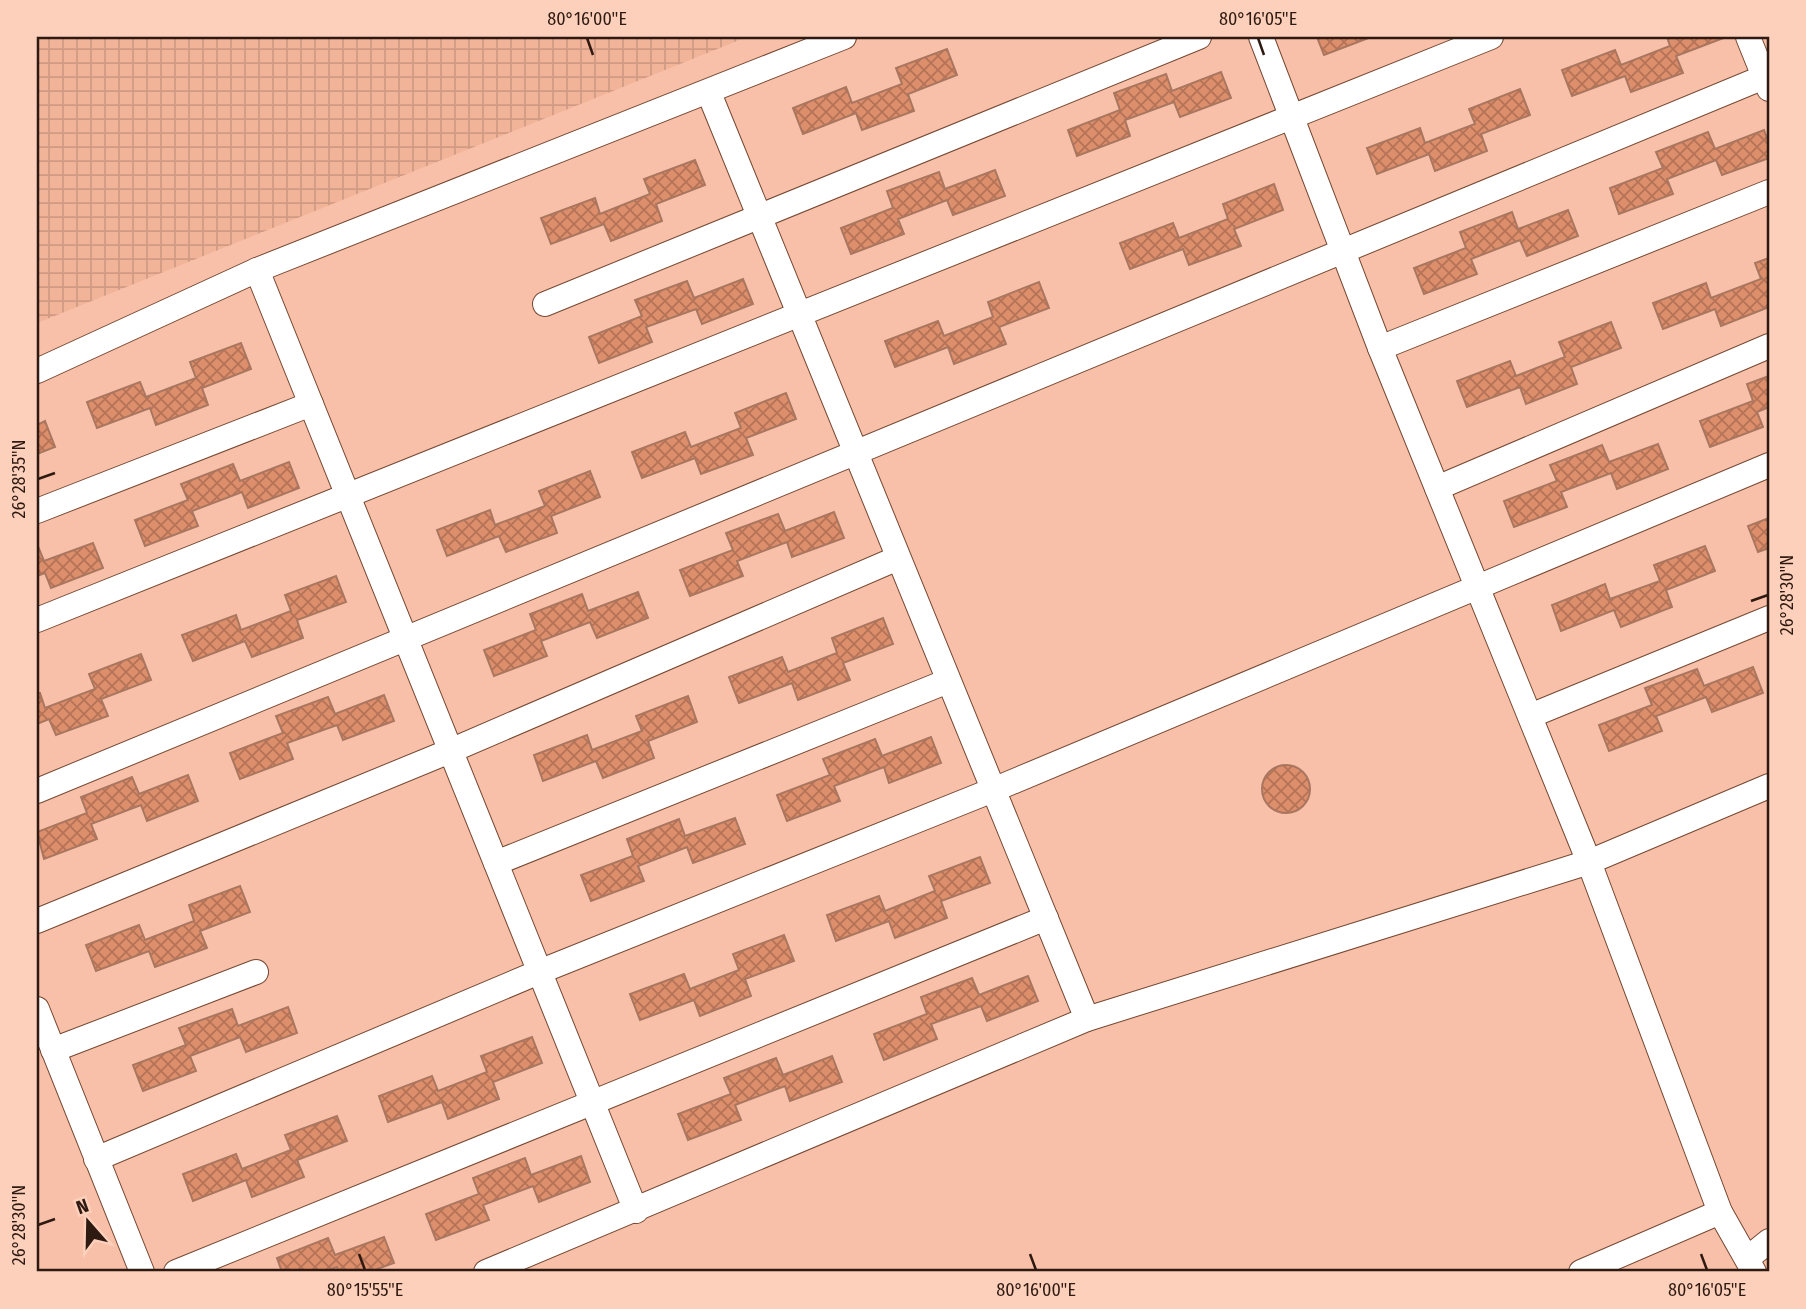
<svg xmlns="http://www.w3.org/2000/svg" width="1806" height="1309" font-family="'Fira Sans Condensed',sans-serif">
  <style>
    .industrial { fill: url(#industrial-grid) }
    .building { fill: url(#building-cross-hatch); stroke: #a97660; stroke-width: 2 }
    .lines { fill: none; stroke-linecap: round; stroke-linejoin: round }
    .minor-casing { stroke: #754732; stroke-width: 26 }
    .minor { stroke: #fff; stroke-width: 24 }
    .ticks { fill: none; stroke: #2e1a11; stroke-width: 2.5 }
    .neatline { fill: none; stroke: #2e1a11; stroke-width: 2.5 }
    .ticks-label { font-size: 18px; text-anchor: middle; fill: #2e1a11 }
  </style>
  <defs>
    <pattern id="industrial-grid" width="8" height="8" patternUnits="userSpaceOnUse" patternTransform="scale(1.75)"><rect width="8" height="8" fill="#f2b499"/><path d="M0 4h8M4 0v8" fill="none" stroke="#d09a83"/></pattern>
    <pattern id="building-cross-hatch" width="8" height="8" patternUnits="userSpaceOnUse" patternTransform="scale(1.75)"><rect width="8" height="8" fill="#dd8e6b"/><path d="M0 0l8 8M0 8l8-8" fill="none" stroke="#b47357"/></pattern>
  </defs>
  <rect width="100%" height="100%" fill="#f8c0a8"/>
  <path class="industrial" d="M37,37H747L37,323Z"/>
  <g class="building">
    <path d="M1317,37H1371L1324,55Z"/>
    <path d="M1667,37H1726L1676,56L1683,73L1631,92L1625,76L1572,96L1562,70L1615,50L1621,65L1670,46Z"/>
    <path d="M947,49L957,75L908,94L914,111L862,130L856,113L803,134L793,108L846,87L852,103L902,84L896,68Z"/>
    <path d="M1221,72L1231,98L1180,117L1174,102L1125,120L1130,136L1077,156L1068,130L1120,110L1114,93L1166,74L1172,91Z"/>
    <path d="M1520,89L1530,115L1481,134L1487,151L1435,171L1429,154L1377,174L1367,148L1420,128L1425,143L1475,124L1469,109Z"/>
    <path d="M1764,130L1769,144V158L1722,175L1716,160L1667,179L1673,194L1619,214L1610,188L1663,168L1656,152L1708,132L1715,149Z"/>
    <path d="M695,160L705,185L656,204L662,221L611,241L604,224L551,244L541,218L595,198L600,214L650,194L644,179Z"/>
    <path d="M995,170L1005,196L953,215L947,200L898,219L904,234L851,254L841,228L893,208L887,191L939,172L945,189Z"/>
    <path d="M1274,184L1283,210L1234,229L1241,246L1189,265L1183,249L1130,269L1120,243L1173,223L1179,238L1228,219L1223,204Z"/>
    <path d="M1568,210L1578,236L1527,256L1520,240L1471,259L1477,274L1424,294L1414,268L1466,248L1460,232L1512,212L1518,229Z"/>
    <path d="M1769,258V307L1721,326L1715,309L1663,329L1653,303L1706,283L1711,298L1761,279L1755,263Z"/>
    <path d="M743,279L753,304L702,324L696,309L646,327L652,342L599,363L589,337L642,316L635,300L687,281L694,298Z"/>
    <path d="M1039,282L1049,308L999,327L1006,344L954,364L948,347L895,367L885,341L938,321L944,336L993,317L988,302Z"/>
    <path d="M1611,322L1621,348L1571,367L1577,384L1526,404L1520,387L1467,407L1457,381L1510,361L1516,376L1565,357L1559,342Z"/>
    <path d="M241,343L251,369L202,388L208,405L156,425L150,408L97,428L87,402L140,382L146,397L196,378L190,362Z"/>
    <path d="M1769,376V407L1757,412L1763,427L1710,447L1700,421L1753,401L1747,384Z"/>
    <path d="M786,393L796,419L746,438L753,455L701,474L695,458L642,478L632,452L685,432L691,447L741,428L735,413Z"/>
    <path d="M45,421L55,447L37,454V425Z"/>
    <path d="M1658,444L1668,469L1617,489L1611,473L1561,492L1567,507L1514,527L1504,501L1557,481L1550,465L1602,445L1609,462Z"/>
    <path d="M289,462L299,488L248,508L242,492L192,511L198,526L145,546L135,520L188,500L181,484L233,464L240,481Z"/>
    <path d="M590,471L600,497L551,516L557,533L506,552L499,536L447,556L437,530L490,510L495,525L545,506L539,491Z"/>
    <path d="M834,512L844,538L792,557L787,542L737,561L743,576L690,596L680,570L733,550L726,533L778,514L785,531Z"/>
    <path d="M1769,518V548L1758,552L1748,526Z"/>
    <path d="M93,543L103,568L51,588L45,573L37,576V544L44,561Z"/>
    <path d="M1705,546L1715,571L1666,590L1672,607L1621,627L1614,610L1561,631L1552,605L1605,584L1610,599L1660,581L1654,565Z"/>
    <path d="M336,576L346,602L297,620L303,638L252,657L245,641L193,661L182,635L236,615L241,630L291,611L285,595Z"/>
    <path d="M638,592L648,618L597,638L590,622L541,641L547,656L494,676L484,650L536,630L530,614L582,594L588,611Z"/>
    <path d="M883,618L893,644L843,663L850,680L798,700L792,683L739,703L729,677L782,657L788,672L837,653L832,638Z"/>
    <path d="M141,654L151,680L101,699L108,716L56,735L49,719L37,724V694L40,693L45,708L95,689L89,674Z"/>
    <path d="M1753,667L1763,693L1712,712L1706,697L1656,716L1662,731L1609,751L1599,725L1652,705L1645,688L1697,669L1704,686Z"/>
    <path d="M384,695L394,721L343,740L337,725L287,743L293,759L240,779L230,753L283,733L276,716L328,697L335,714Z"/>
    <path d="M688,696L697,722L648,741L654,758L603,778L596,761L543,781L534,755L587,735L592,750L642,731L636,716Z"/>
    <path d="M931,737L941,763L889,783L884,767L834,786L840,801L787,821L777,795L830,775L823,759L875,739L882,756Z"/>
    <circle cx="1286" cy="789" r="24"/>
    <path d="M188,775L198,801L147,821L141,805L91,824L97,839L44,859L37,832L87,813L81,797L132,777L139,794Z"/>
    <path d="M735,818L745,844L693,863L687,847L638,866L644,881L591,901L581,875L633,856L627,839L679,819L685,836Z"/>
    <path d="M980,857L990,883L941,901L947,918L895,938L889,921L836,941L827,915L879,896L885,911L935,891L929,876Z"/>
    <path d="M240,886L250,912L200,931L207,948L155,967L149,951L96,971L86,945L139,925L145,940L194,921L189,905Z"/>
    <path d="M784,935L794,961L745,979L751,996L700,1016L694,1000L640,1020L630,994L684,974L690,989L739,970L733,954Z"/>
    <path d="M1028,976L1038,1001L987,1021L981,1006L931,1024L937,1039L884,1060L874,1034L927,1014L921,997L972,978L979,995Z"/>
    <path d="M288,1007L297,1033L246,1052L240,1037L190,1056L196,1071L143,1091L133,1065L186,1045L179,1028L232,1009L238,1026Z"/>
    <path d="M532,1037L542,1063L493,1082L499,1099L448,1119L442,1102L388,1122L379,1096L432,1076L438,1091L487,1072L481,1056Z"/>
    <path d="M832,1056L842,1082L790,1101L785,1086L735,1105L741,1120L688,1140L678,1114L731,1094L724,1078L776,1058L783,1075Z"/>
    <path d="M337,1116L347,1141L297,1160L304,1177L252,1197L246,1180L193,1201L183,1174L236,1154L242,1169L291,1150L285,1135Z"/>
    <path d="M581,1156L590,1182L539,1202L533,1186L483,1205L489,1220L436,1240L426,1214L479,1194L473,1178L525,1158L531,1175Z"/>
    <path d="M384,1237L394,1263L369,1272H339L337,1267L323,1272H282L277,1258L328,1238L335,1255Z"/>
  </g>
  <g class="lines">
    <defs>
      <g id="minor">
        <path d="M1261,37L1380,348L1589,862L1720,1212L1754,1272"/>
        <path d="M1748,37L1769,89"/>
        <path d="M709,93L1087,1019"/>
        <path d="M257,270L636,1211"/>
        <path d="M545,304L1199,37"/>
        <path d="M1380,348L1769,192"/>
        <path d="M37,371L257,270L844,37"/>
        <path d="M1437,488L1769,346"/>
        <path d="M37,511L311,404"/>
        <path d="M37,620L1491,37"/>
        <path d="M1530,716L1769,618"/>
        <path d="M37,791L1764,77"/>
        <path d="M496,863L948,681"/>
        <path d="M37,921L450,751L898,558"/>
        <path d="M37,1009L142,1272"/>
        <path d="M53,1050L256,972"/>
        <path d="M96,1159L539,972L993,790L1769,465"/>
        <path d="M1748,1258L1769,1241"/>
        <path d="M176,1272L1046,918"/>
        <path d="M486,1272L1087,1019L1589,862L1769,786"/>
        <path d="M1581,1272L1720,1212"/>
      </g>
    </defs>
    <use href="#minor" class="minor-casing"/>
    <use href="#minor" class="minor"/>
  </g>
  <path class="ticks" d="M587,38L593,55M1258,38L1264,55M38,479L55,473M1751,601L1768,595M38,1225L55,1219M359,1254L365,1270M1030,1254L1036,1270M1701,1254L1707,1270"/>
  <rect width="1806" height="1309" fill="none" stroke="#fdd0bc" stroke-width="77"/>
  <g transform="translate(88 1222) rotate(340)" stroke="#fdd0bc" stroke-width="5" paint-order="stroke">
  <path d="M0-5L12 26L0 18L-12 26Z" fill="#2e1a11"/>
  <text y="-10" font-size="19" font-weight="bold" text-anchor="middle" fill="#2e1a11">N</text>
  </g>
  <rect x="38" y="38" width="1730" height="1232" class="neatline"/>
  <g class="ticks-label">
    <text x="587" y="25">80°16'00"E</text>
    <text x="1258" y="25">80°16'05"E</text>
    <text transform="translate(19 479) rotate(-90)" y="6">26°28'35"N</text>
    <text transform="translate(1787 595) rotate(-90)" y="6">26°28'30"N</text>
    <text transform="translate(19 1225) rotate(-90)" y="6">26°28'30"N</text>
    <text x="365" y="1296">80°15'55"E</text>
    <text x="1036" y="1296">80°16'00"E</text>
    <text x="1707" y="1296">80°16'05"E</text>
  </g>
</svg>
